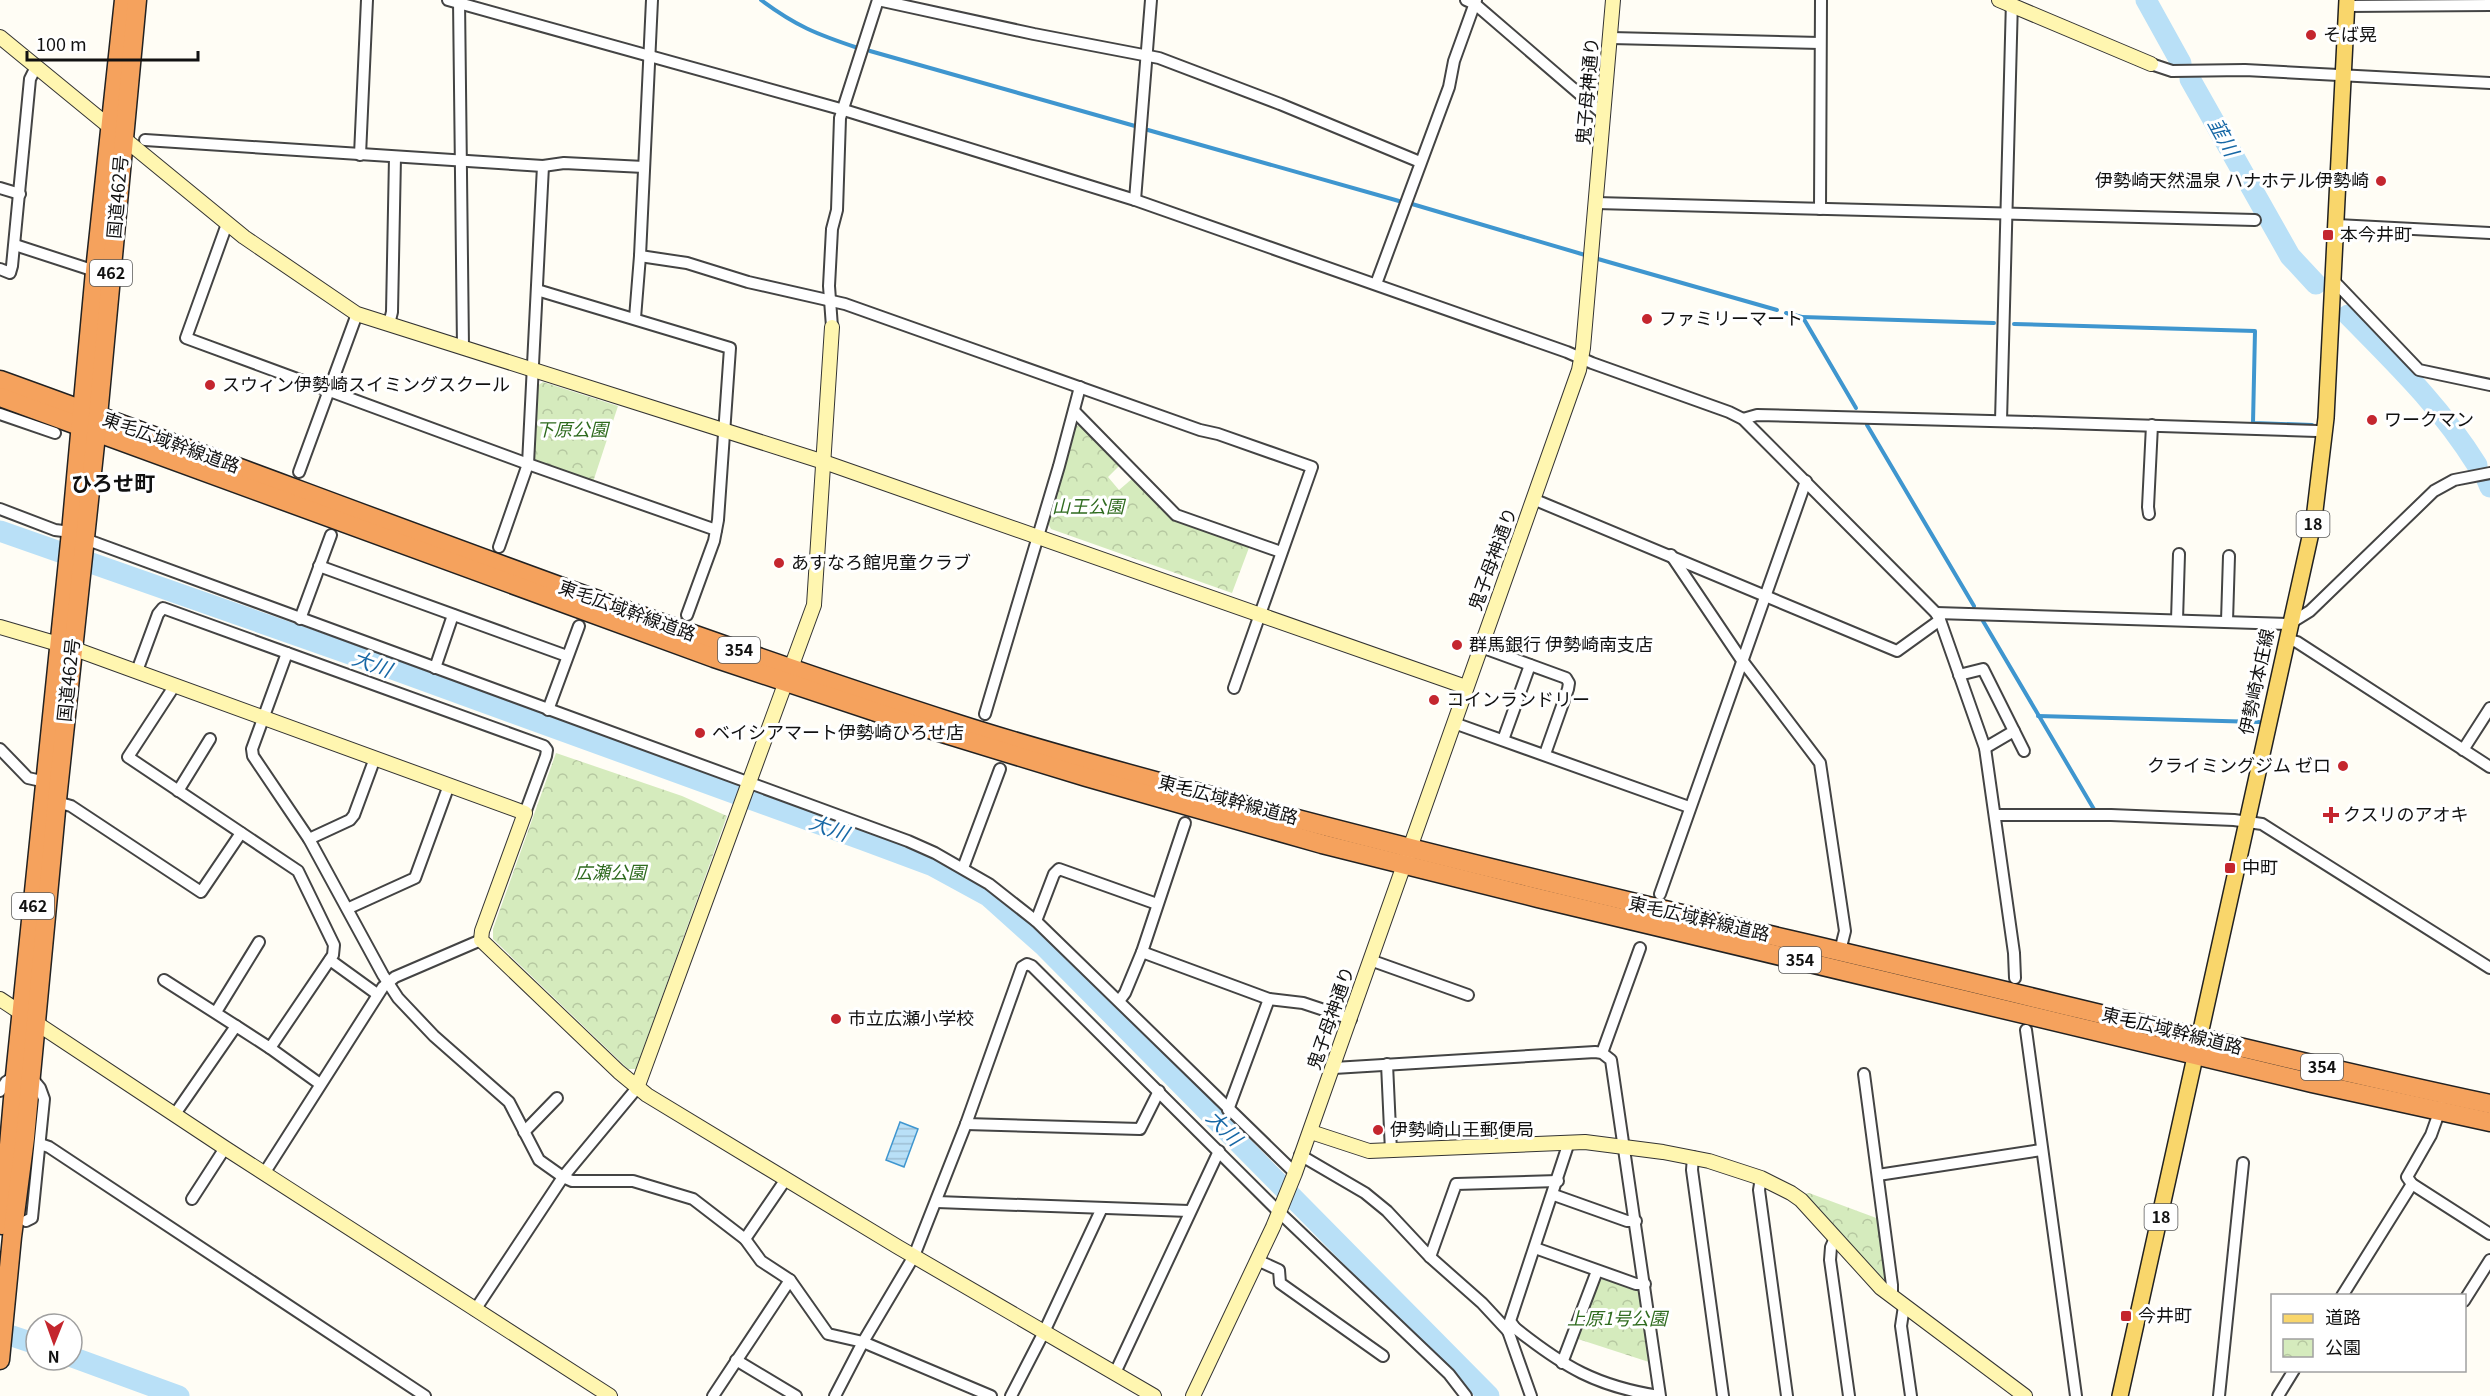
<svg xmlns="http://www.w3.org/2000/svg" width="2490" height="1396" font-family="Georgia,'Noto Sans JP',serif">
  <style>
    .park { fill: url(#park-crowns) }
    .water { fill: url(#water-rules); stroke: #3f96cf; stroke-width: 1.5 }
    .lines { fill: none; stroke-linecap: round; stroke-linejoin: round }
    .stream { stroke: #3f96cf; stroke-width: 4 }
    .river { stroke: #b9e0f7; stroke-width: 21 }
    .street-casing { stroke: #444; stroke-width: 14 }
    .secondary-casing { stroke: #333; stroke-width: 16 }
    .primary-casing { stroke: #222; stroke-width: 18 }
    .highway-casing { stroke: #222; stroke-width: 21 }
    .street { stroke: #fff; stroke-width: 10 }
    .secondary { stroke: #fff6b0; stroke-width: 14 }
    .primary { stroke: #f9d66b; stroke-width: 15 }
    .highway { stroke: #f5a25d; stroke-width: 18 }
    .poi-dot { fill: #c4262e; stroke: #fff; stroke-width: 2 }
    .labels { text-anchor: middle; stroke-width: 6; stroke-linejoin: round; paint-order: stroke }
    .shield { fill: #fff; stroke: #585858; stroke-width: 1.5 }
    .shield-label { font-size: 16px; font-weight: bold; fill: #111 }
    .poi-label { font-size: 18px; fill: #111; stroke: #fff; text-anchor: start }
    .street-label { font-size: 18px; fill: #111; stroke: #fff }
    .park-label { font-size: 18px; font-style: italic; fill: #2f6b1f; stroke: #fff }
    .water-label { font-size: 20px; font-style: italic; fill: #1768a6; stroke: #fff }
    .quarter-label { font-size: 21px; font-weight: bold; fill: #111; stroke: #fff }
  </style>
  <defs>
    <pattern id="park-crowns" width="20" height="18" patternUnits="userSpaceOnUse" patternTransform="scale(1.5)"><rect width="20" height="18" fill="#d5ebbd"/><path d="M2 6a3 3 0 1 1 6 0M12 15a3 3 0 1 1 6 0" fill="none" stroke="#b6c8a1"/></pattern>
    <pattern id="water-rules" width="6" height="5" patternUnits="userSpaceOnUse" patternTransform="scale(1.5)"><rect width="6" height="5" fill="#b9e0f7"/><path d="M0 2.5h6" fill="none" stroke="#9ebfd3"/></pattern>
  </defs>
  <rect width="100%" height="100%" fill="#fffdf5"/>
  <g class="park">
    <path d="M543,382L618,406L593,482L536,461L534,457L537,386Z"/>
    <path d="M1081,425L1120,465L1108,477L1119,490L1133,478L1173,517L1250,545L1232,593L1051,529L1048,523L1075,426Z"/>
    <path d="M556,753L682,796L727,816L636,1069H628L493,939V929Z"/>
    <path d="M1809,1193L1879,1219L1886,1282L1805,1194Z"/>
    <path d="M1605,1278L1639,1290L1643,1296L1652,1363L1578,1339L1599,1280Z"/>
  </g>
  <path class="water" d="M900,1122L918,1129L904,1167L886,1160Z"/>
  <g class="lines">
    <g class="stream">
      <path d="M761,0C796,26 816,34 858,48"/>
      <path d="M870,51L1135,126"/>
      <path d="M1148,130L1399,201"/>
      <path d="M1412,204L1585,255"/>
      <path d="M1598,259L1777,310"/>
      <path d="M1786,313L1802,317L1805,321L1856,408"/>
      <path d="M1802,317L1994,323"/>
      <path d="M2014,324L2255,331L2253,423L2312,425"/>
      <path d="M1867,425L1974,606"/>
      <path d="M1983,621L2095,811"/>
      <path d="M2038,716L2259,722"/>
    </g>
    <g class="river">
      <path d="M2146,0L2181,63"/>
      <path d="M2190,79L2290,256L2316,284"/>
      <path d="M2348,315C2397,365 2440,406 2477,465"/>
      <path d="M2487,480L2490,487"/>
      <path d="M0,531L387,667L863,840L933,866L988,896L1045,947L1489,1396"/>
      <path d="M0,1332L36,1344"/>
      <path d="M72,1357L179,1396"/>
    </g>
    <defs>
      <g id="street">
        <path d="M448,0L844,110L1135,200L1567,352L1592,363L1729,412L1743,419L1936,613L1940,620L1985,748L2014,953L2015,978"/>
        <path d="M459,0L463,347"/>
        <path d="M878,0L1034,34L1159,58L1280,104L1420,162"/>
        <path d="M1466,0L1475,4L1604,115"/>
        <path d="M2347,6L2490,5"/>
        <path d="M1611,38L1820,43"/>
        <path d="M2151,64L2172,71L2245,70L2490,83"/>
        <path d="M145,140L543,166L564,163L644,167"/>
        <path d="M360,155L367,0"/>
        <path d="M0,188L20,194"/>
        <path d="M1135,200L1151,0"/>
        <path d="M1596,203L2255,220"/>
        <path d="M1820,209L1821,0"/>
        <path d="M227,224L186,338L528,464L716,530"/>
        <path d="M2337,225L2490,233"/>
        <path d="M15,245L95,271"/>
        <path d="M640,256L687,263L748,282L845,304L1200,430L1218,434L1312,467L1234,688"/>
        <path d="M0,269L10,273L12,266L30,79L36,67"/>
        <path d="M2333,280L2419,370L2490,385"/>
        <path d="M1376,284L1449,87L1454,61L1476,0"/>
        <path d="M537,290L730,348L718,520L714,541L687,615"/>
        <path d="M635,318L640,256L652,0"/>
        <path d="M389,324L392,312L395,157"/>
        <path d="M832,327L829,286L832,229L837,210L840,118L878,0"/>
        <path d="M1075,412L1176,515L1281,552"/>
        <path d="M0,414L55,433"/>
        <path d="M1743,419L1757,415C1944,419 2130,425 2317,431L2325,434"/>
        <path d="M2001,421L2012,0"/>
        <path d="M299,472L357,314"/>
        <path d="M1533,499L1897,651L1940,620"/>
        <path d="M0,509L55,530L71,532"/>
        <path d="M2149,514L2148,507L2152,425"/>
        <path d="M85,539L908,841L935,853L989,884L1036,921L1295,1173"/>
        <path d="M499,547L528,464L543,166"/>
        <path d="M1671,555L1741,659L1820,763L1845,931L1840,951"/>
        <path d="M319,566L567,656"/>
        <path d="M1936,613L2289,624L2310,611L2434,491L2454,480L2490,473"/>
        <path d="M300,619L331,535"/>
        <path d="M2177,620L2179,554"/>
        <path d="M2227,621L2229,556"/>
        <path d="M2286,639L2297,642L2490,767"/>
        <path d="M1481,647L1566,678L1569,683L1568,689L1545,754"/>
        <path d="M287,653L252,749L253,756L309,839L383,975L398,998L434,1036L509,1102L539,1160L563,1177L572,1181H633L693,1199L745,1239L761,1261L790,1280"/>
        <path d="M435,668L453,615"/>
        <path d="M137,671L158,614L163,608L544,746L547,750L546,756L525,813"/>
        <path d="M1959,675L1983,669L2014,731L1985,748"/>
        <path d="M548,710L579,626"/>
        <path d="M985,714L1059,466L1080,387"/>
        <path d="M1454,723L1689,807"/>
        <path d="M2014,731L2024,751"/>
        <path d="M1503,740L1530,665"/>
        <path d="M0,749L28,778L46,782"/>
        <path d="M2463,750L2490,708"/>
        <path d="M178,791L210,739"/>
        <path d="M57,802L71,806L201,892L241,833"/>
        <path d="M1995,815H2111L2234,820L2262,824L2490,968"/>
        <path d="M309,839L350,820L354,815L375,758"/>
        <path d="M963,868L1000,769"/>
        <path d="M1660,894L1806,481"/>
        <path d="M349,908L415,878L449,785"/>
        <path d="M1036,921L1054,874L1059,869L1157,904"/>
        <path d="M1142,952L1269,999L1303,1003L1351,1019"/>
        <path d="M330,960L377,994"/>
        <path d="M1370,960L1468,995"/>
        <path d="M164,980L236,1026"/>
        <path d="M1119,1001L1125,993L1142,952L1185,823"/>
        <path d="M216,1012L259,942"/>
        <path d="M2026,1030L2076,1396"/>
        <path d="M270,1048L320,1084"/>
        <path d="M1602,1053L1640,948"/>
        <path d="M1387,1064L1391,1151"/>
        <path d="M1334,1068L1595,1052L1602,1053L1611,1060L1660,1396"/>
        <path d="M1864,1074L1892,1285V1297"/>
        <path d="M0,1091L6,1082L15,1076"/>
        <path d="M2441,1107L2431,1135L2407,1177L2412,1184L2490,1234"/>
        <path d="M1228,1110L1269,999"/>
        <path d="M175,1114L236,1026L270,1048L333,955L334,945L298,871L128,757L175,685"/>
        <path d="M966,1124L1140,1129L1159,1091"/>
        <path d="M524,1132L557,1098"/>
        <path d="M1569,1142L1510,1321L1515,1328C1564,1367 1596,1386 1659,1396"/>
        <path d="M40,1144L49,1147L425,1396"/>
        <path d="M1300,1155L1365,1193L1387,1211L1430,1257L1482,1303L1508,1331L1515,1328"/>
        <path d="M1693,1157L1692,1170L1723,1396"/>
        <path d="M265,1172L383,987L395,977L481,940"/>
        <path d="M1878,1175L2041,1150"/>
        <path d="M1761,1178L1759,1190L1787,1396"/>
        <path d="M1554,1195L1627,1221H1636"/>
        <path d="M192,1199L225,1148"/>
        <path d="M937,1202L1189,1211"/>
        <path d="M26,1221L32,1218L44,1099L40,1088L31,1077"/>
        <path d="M1835,1238L1831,1247L1830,1260L1849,1396"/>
        <path d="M745,1239L786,1179"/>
        <path d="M1535,1248L1636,1284H1645"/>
        <path d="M1430,1257L1456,1184L1558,1181"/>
        <path d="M1257,1260L1279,1270L1280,1283L1383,1356"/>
        <path d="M2342,1296L2412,1184"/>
        <path d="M2464,1301L2490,1260"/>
        <path d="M1904,1306L1901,1326L1911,1396"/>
        <path d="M475,1310L563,1177L637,1088"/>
        <path d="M1508,1331L1531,1396"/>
        <path d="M736,1360L796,1396"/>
        <path d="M1562,1363L1597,1271"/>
        <path d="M1115,1373L1219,1151"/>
        <path d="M713,1396L790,1280L828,1334L863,1342L991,1396"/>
        <path d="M835,1396L863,1342L914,1256L966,1124L1022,967L1027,964L1032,966L1279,1212L1449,1374L1466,1396"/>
        <path d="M1011,1396L1044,1332L1102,1208"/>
        <path d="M2219,1396L2243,1163"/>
        <path d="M2278,1396L2294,1370"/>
      </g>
      <g id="secondary">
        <path d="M1999,0L2151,64"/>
        <path d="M0,37L244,237L357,314L824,462L1466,687"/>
        <path d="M0,627L72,648L525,813L482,931L481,940L619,1072L647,1095L898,1247L1154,1396"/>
        <path d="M0,999L225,1148L610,1396"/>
        <path d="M637,1088L814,605L832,327"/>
        <path d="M1311,1132L1369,1151L1585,1142L1663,1152L1709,1161L1761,1178L1791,1193L1801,1200L1881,1288L2025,1396"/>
        <path d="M1193,1396L1273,1227L1295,1173L1579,370L1583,348L1613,0"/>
      </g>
      <path id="primary" d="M2120,1396L2314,519L2326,418L2347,0"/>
      <g id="highway">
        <path d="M0,380C319,495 635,620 958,724C1045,752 1133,775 1222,799C1411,850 1601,895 1791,940C2024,994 2256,1054 2490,1104"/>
        <path d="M0,397L714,658L903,721L1086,777L1322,844L1538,898L2312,1083L2490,1122"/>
        <path d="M2,1225L15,1076L71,532L95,271L124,0"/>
        <path d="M0,1360L12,1237L25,1138L57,800L98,416L137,0"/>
      </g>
    </defs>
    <use href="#street" class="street-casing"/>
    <use href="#secondary" class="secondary-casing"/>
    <use href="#primary" class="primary-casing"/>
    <use href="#highway" class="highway-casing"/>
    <use href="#street" class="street"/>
    <use href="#secondary" class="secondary"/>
    <use href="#primary" class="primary"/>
    <use href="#highway" class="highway"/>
  </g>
  <g class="poi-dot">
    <circle cx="2311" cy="35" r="6"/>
    <circle cx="2381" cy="181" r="6"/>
    <rect x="2322" y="229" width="12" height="12" rx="3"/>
    <circle cx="1647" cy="319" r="6"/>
    <circle cx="210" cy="385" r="6"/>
    <circle cx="2372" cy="420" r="6"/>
    <circle cx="779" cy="563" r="6"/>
    <circle cx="1457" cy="645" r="6"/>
    <circle cx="1434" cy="700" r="6"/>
    <circle cx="700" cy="733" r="6"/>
    <circle cx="2343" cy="766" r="6"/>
    <path d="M2328 806h6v6h6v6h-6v6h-6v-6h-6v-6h6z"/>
    <rect x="2224" y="862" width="12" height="12" rx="3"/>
    <circle cx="836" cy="1019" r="6"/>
    <circle cx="1378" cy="1130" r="6"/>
    <rect x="2120" y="1310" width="12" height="12" rx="3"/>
  </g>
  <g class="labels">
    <g class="shield">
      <rect x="90" y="260" width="42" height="26" rx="4.5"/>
      <rect x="2296.5" y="511" width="33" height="26" rx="4.5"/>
      <rect x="718" y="637" width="42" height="26" rx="4.5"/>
      <rect x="12" y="893" width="42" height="26" rx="4.5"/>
      <rect x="1779" y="947" width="42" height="26" rx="4.5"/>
      <rect x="2301" y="1054" width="42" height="26" rx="4.5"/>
      <rect x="2144.5" y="1204" width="33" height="26" rx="4.5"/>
    </g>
    <g class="shield-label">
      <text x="111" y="279">462</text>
      <text x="2313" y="530">18</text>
      <text x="739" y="656">354</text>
      <text x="33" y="912">462</text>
      <text x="1800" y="966">354</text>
      <text x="2322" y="1073">354</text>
      <text x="2161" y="1223">18</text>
    </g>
    <g class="poi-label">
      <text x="2323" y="41">そば晃</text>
      <text x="2369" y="187" text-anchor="end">伊勢崎天然温泉 ハナホテル伊勢崎</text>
      <text x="2340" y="241">本今井町</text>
      <text x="1659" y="325">ファミリーマート</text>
      <text x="222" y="391">スウィン伊勢崎スイミングスクール</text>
      <text x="2384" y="426">ワークマン</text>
      <text x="791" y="569">あすなろ館児童クラブ</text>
      <text x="1469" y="651">群馬銀行 伊勢崎南支店</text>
      <text x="1446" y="706">コインランドリー</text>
      <text x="712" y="739">ベイシアマート伊勢崎ひろせ店</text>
      <text x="2331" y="772" text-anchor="end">クライミングジム ゼロ</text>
      <text x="2343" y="821">クスリのアオキ</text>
      <text x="2242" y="874">中町</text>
      <text x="848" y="1025">市立広瀬小学校</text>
      <text x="1390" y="1136">伊勢崎山王郵便局</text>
      <text x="2138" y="1322">今井町</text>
    </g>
    <g class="street-label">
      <text transform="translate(1588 91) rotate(-85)" y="6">鬼子母神通り</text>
      <text transform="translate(118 197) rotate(-85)" y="6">国道462号</text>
      <text transform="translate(171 443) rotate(20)" y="6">東毛広域幹線道路</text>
      <text transform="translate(1493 559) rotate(-70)" y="6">鬼子母神通り</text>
      <text transform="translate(627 611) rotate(20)" y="6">東毛広域幹線道路</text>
      <text transform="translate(69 680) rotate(-84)" y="6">国道462号</text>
      <text transform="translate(2257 682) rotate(-78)" y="6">伊勢崎本庄線</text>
      <text transform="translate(1228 800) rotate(15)" y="6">東毛広域幹線道路</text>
      <text transform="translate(1699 919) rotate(13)" y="6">東毛広域幹線道路</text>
      <text transform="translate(1331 1018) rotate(-71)" y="6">鬼子母神通り</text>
      <text transform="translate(2172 1031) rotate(14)" y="6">東毛広域幹線道路</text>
    </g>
    <g class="park-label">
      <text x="572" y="436">下原公園</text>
      <text x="1088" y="513">山王公園</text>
      <text x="610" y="879">広瀬公園</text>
      <text x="1617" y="1325">上原1号公園</text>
    </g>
    <g class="water-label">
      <text transform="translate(2223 137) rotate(61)" y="7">韮川</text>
      <text transform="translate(372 664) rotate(20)" y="7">大川</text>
      <text transform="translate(829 828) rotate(20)" y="7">大川</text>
      <text transform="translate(1224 1128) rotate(45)" y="7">大川</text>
    </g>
    <g class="quarter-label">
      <text x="113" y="491">ひろせ町</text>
    </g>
  </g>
  <rect x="2271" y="1294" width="195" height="78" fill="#ffffff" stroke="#a0a0a0" stroke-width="1.5"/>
  <rect x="2283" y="1314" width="30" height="9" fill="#f9d66b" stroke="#a0a0a0" stroke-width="1.5"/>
  <text x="2325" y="1324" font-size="18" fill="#111111">道路</text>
  <rect x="2283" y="1339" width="30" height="18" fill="url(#park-crowns)" stroke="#a0a0a0" stroke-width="1.5"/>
  <text x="2325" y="1354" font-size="18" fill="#111111">公園</text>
  <g transform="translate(54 1342) rotate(181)"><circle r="28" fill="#ffffff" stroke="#a0a0a0" stroke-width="1.5"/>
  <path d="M0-4.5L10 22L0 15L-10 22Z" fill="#c4262e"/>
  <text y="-9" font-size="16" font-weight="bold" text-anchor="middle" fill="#111111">N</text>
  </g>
  <path d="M27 51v9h171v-9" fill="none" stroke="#111111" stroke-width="3"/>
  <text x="36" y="51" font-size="18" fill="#111111" stroke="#ffffff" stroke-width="4.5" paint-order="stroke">100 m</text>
</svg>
